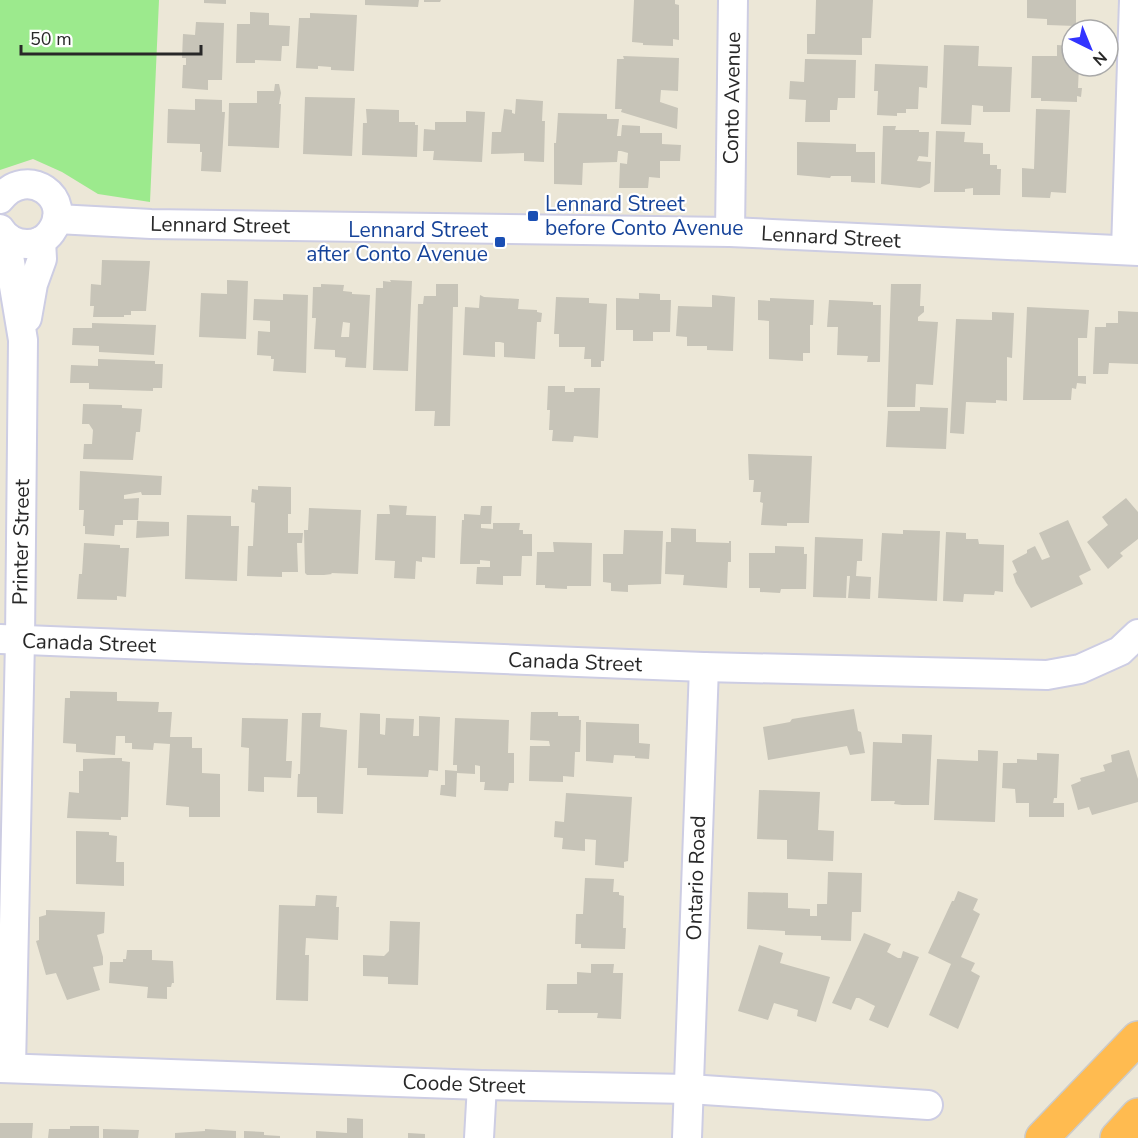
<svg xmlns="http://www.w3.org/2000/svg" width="1138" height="1138" font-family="'Nunito Sans',sans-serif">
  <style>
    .green { fill: #9cea8d }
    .building { fill: #c7c4b8; fill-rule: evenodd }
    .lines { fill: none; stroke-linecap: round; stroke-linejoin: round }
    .minor-casing { stroke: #cdcde3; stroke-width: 32 }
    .highway-casing { stroke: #cbcbcb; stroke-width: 36 }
    .minor { stroke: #fff; stroke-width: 28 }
    .highway { stroke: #ffbb50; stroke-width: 33 }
    .transit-dot { fill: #1a4fb4; stroke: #fff; stroke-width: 2 }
    .labels { text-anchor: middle; stroke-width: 4.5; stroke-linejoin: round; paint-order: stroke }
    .street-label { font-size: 21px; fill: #282828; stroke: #fff }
    .transit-label { font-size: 21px; fill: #164399; stroke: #fff; text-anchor: start }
  </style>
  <rect width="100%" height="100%" fill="#ece7d7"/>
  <path class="green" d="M0,0H159L150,202L98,194L62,172L33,159L0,170Z"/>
  <g class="building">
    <path d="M204,0H226V4L204,3Z"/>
    <path d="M365,0H419L418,7L365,5Z"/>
    <path d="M424,0H441L440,2H424Z"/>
    <path d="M634,0H675V4L679,5V40L673,39V46L643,45V43L632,42Z"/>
    <path d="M816,0H873L871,38H862V55L807,54V34H815Z"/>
    <path d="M1027,0H1076V26L1047,25V19L1027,18Z"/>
    <path d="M250,12L269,13V25L290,26L289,46H282L281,61L255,60V63H236L237,24H250Z"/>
    <path d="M310,13L357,15L354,71L331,70V67L318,66V69L296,68L299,18H310Z"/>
    <path d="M196,22L224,23L222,80H208V90L182,88L183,65H186V58H182L183,34L195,35Z"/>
    <path d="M944,45L979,46L978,66L1012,67L1010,112H983V106L972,105L971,125L941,124Z"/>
    <path d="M1057,45L1072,46V66H1079L1078,88H1082L1081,97L1077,96V102L1047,101H1041V98H1031L1032,56H1057Z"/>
    <path d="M623,56L679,58L678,91L661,90L660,102L678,108L677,129L621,112L622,109H615L617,59H624Z"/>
    <path d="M805,59L856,60L855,98H838L837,110H830V122H805L806,100L789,99L790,81L804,82Z"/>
    <path d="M875,64L928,66L927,88L919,87L918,109H906V113H897V116L877,115L878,91H874Z"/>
    <path d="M275,84H279L281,93L279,104H281L279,148L228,146L229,103H257V91H274Z"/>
    <path d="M305,97L355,98L352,156L303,154Z"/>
    <path d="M195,99L222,100V112H225L221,172L201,171L202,152H200V144L167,143L168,109L195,110Z"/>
    <path d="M516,99L543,101L542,121H545L544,162L524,161V153L491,154L492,132H501L504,109L512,110V113L515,114Z"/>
    <path d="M366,109L399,110V122H415V125H418L417,157L362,155L363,123H367Z"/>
    <path d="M1036,109L1070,110L1066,193L1051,192L1050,198L1022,197V168L1034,169Z"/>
    <path d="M466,111L485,112L482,162L433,160L434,151H423L424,129L435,130V122H466Z"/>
    <path d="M558,113L607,114V119H619L617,136H621L622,125L640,126V133H662V144L681,145L680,161H660V178L649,177L648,188H619L620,163L627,164L628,153L621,151H618L617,162L583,163L582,185L554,184V143H556Z"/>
    <path d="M883,126H896L895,130H919V132H929L928,157L919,156L917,161L931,162L930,183L920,188L881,184Z"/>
    <path d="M936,131L965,132L964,142L983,143V154H990V165H997V169H1001L1000,195H973V188L965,189V192H934Z"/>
    <path d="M797,142L856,144V152H875V183L851,182V176H831L830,178L797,175Z"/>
    <path d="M102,260L150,261L146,311H131V315H124V317H93L94,306H90L91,284L101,285Z"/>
    <path d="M227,280L248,281L246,339L199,337L201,293L227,294Z"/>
    <path d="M390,280L412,281L408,371L373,370L376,288H383V281L391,282Z"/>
    <path d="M321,284L344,285L343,291L352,292V294L370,295L366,368L345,367L346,358L335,357V350L314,349L316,318H312L313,287H321ZM343,322L350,323L349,337H341Z"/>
    <path d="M436,284H458V307H453L450,426H434L435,411H415L418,304H423L424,296H436Z"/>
    <path d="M891,284H921L920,306H924V312L918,317V321L938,322L933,385L916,384L915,407H887Z"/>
    <path d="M639,293L660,294V300H671L670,332H653V341H633V330H616V298L639,299Z"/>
    <path d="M283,294L308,295L306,373L273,371L274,359H271V356L257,355L258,331L270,332V321L253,320L254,299L283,300Z"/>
    <path d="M480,295L484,297L519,299L518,309L537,310V312L542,313L541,322H537L535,359L504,357V343L500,342H495V357L463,355L465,307L479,308Z"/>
    <path d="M712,295L735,297L733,351L707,350V346H687V337L676,336L678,306L712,307Z"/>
    <path d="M556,297L589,298V303L607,304L604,361H601V367H591V359H584L585,347H559V334H554Z"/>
    <path d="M770,298L814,300L813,325H810V353H803V361L769,359V321L758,320V300L770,301Z"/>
    <path d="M829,300L873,302V305H881L880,362H867L868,356L837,355L838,327H827Z"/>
    <path d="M1027,307L1089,310L1087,338H1078V376H1086V384L1077,383L1076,389L1072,388L1071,400H1023Z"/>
    <path d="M1118,311L1138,312V364L1109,363L1108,374H1093L1095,327H1106V323H1118Z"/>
    <path d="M992,312L1014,313L1012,358L1007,357V401L996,400V403L966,402L964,434L950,433L956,319L992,320Z"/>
    <path d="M92,323L156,325L154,355L99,352V346L72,345L73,328H92Z"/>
    <path d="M98,359L155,361V364H163L162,388H153V391L89,389V383H70L71,365L98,366Z"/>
    <path d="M548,386H565V392H574V388H600L598,438L574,436L573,442L552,441L553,430H549L550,410H547Z"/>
    <path d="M83,404L122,405V408L142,409L140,432H136L133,460L83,459L84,444H92L93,430L89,424H82Z"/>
    <path d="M920,407L948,408L946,449L886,447L888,411H920Z"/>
    <path d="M748,454L812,456L809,523H787V526L761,525L763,503L760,502L761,492H753L754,480H749Z"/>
    <path d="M80,471L162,476L161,495H142L141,492L124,495V499L139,498L138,520H123V525H115L114,536L85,534V526H83L84,510H79Z"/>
    <path d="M258,486L291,487V514H288V533H303L302,543H297L298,572H282V577L247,576L248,546H253L255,503L251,502L252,489L258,490Z"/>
    <path d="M1126,498L1138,512V539L1120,553L1123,556L1108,569L1087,542L1108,525L1102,517Z"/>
    <path d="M389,505L407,506L406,515L436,516L435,558L422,557V562L416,561L415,579L394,578L395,561L375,560L377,514H390Z"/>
    <path d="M481,506H492L491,524H481V528L493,529V523H520L519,530H523V534H532V556H522L521,576H503V585L476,584L477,567H490V561L480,560V564H460L462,520H464V514L480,515Z"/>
    <path d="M309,508L361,510L358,574L331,573L332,574L324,575H307L305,573L304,530H308Z"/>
    <path d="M187,515L231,516V526H239L237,581L185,579Z"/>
    <path d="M1068,520L1091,570L1079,576L1083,584L1031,608L1016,583L1013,574L1017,572L1012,561L1027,553V550L1035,546L1042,560L1050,557L1039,533Z"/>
    <path d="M137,521L169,522V536L136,538Z"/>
    <path d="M671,528L696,529V542L729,543V541H731V562H728L727,588L683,585L684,575L665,574L666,542H671Z"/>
    <path d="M624,530L663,531L661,584L628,585V592L611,591V583L603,582V554H623Z"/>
    <path d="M903,530L940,531L937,601L878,598L882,533L903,534Z"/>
    <path d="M946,532L966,533V539H978L979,544L1004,545L1003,592L995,591L994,595L964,594L963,602L943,601Z"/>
    <path d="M815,537L863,539L862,561H857L856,576L871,577L870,599L848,598L850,576H847L846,598L813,597Z"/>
    <path d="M553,542L592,543L591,586H567V589L545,588V585H536L537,552H554Z"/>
    <path d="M84,543L120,545V548H129L126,597L117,596V600L77,599L79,574H82Z"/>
    <path d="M775,546L804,547V554H807L806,589H781L780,593L760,592V588H749V553H775Z"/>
    <path d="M70,691L117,692V701L159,702L158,712H172L170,737H192V748H202V773L220,774V817H189V807L166,805L170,744L154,743L153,750L132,749V743H125V736H116L115,755L76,752V744L63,743L65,698H70Z"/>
    <path d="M854,709L858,731L861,732L865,753L850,755L847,746L768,760L763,727L790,722L792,719Z"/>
    <path d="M531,712H558V716H579V720H581L580,752H575L574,777L563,776V782L529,781L530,746H550L549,741L530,740Z"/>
    <path d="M302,713H321L320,727L347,730L343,814L317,813V797H297L298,774H300Z"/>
    <path d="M360,713L380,714V734L385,735L386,718L414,719L413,736H419V716L440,717L438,771L429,770L428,777L367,775V768H358Z"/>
    <path d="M242,718L288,719L286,761H292L291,778L264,777V792L248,791L249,748L241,747Z"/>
    <path d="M455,718L509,720L508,753H514V783H509L508,791L484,790L485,782H480V766L475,765V774L457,773L456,797L440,795L441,785H445V770L457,771V765H453Z"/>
    <path d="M586,722L639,724V743L650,744L649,759L635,758V756L614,755L613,763L586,761Z"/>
    <path d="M902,734L932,735L929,805H902L894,804L895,801H871L873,742L902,743Z"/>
    <path d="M978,750L998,751L995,822L934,820L937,759L978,761Z"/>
    <path d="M1129,750L1138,779V802L1092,815L1089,807L1078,810L1071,785L1081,781L1080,778L1105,771L1103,765L1112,762L1111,755Z"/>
    <path d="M1037,753L1059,754L1057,798H1054L1053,803H1064V817H1029V803H1016L1015,789L1002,788L1003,763H1017V759L1037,760Z"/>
    <path d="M112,758H122V761L130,762L128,817H121V820L67,818L69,792L79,793V771H83V759Z"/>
    <path d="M759,790L820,792L818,830L834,831L833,861L787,859V840L757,839Z"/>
    <path d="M566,793L632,797L628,861L624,862V868L595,865L596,840L585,839V851L562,849L563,838L554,837L555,821L564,822Z"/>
    <path d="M76,831L109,832V835L117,836L116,862H124V886L76,884Z"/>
    <path d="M828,872L862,873L861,912H852L851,941L821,940V936L785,935V931L747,929L748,892L788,893V908L810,909V916H817V904H827Z"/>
    <path d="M585,878L614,879L613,892H619V895L624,896L623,928H626L625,949L581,948V944H575L576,914H583Z"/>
    <path d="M958,891L978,899L973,910L980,914L961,957L975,963L971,971L980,976L958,1029L929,1015L951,964L928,953L952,901H954Z"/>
    <path d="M316,895L337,896L336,907H339L338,940L306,938L305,955H309L308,1001L276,1000L279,905L315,906Z"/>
    <path d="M46,910L105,912L104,933L97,935L103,957V965L93,967L100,990L67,1000L56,973L46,975L36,941L39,940V917L46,915Z"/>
    <path d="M390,921L420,922L418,985L388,984V977L363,976V955L384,956L389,951Z"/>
    <path d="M864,933L891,944L887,952L898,958H901L903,951L919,957L888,1028L869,1020L875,1006L859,998H856L851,1010L832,1003Z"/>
    <path d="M759,945L783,953L780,963L830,977L816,1022L797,1016L798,1010L774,1003L768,1020L738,1011Z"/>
    <path d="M127,950H152V960L173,961L174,983H172L171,987H167V999L147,998L148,987L109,983L110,962H123V959H126Z"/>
    <path d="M591,964H614L613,973H623L621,1019L597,1018L598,1013H558V1010H546L547,984H577V972L591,973Z"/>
    <path d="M347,1118L363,1119V1138H316V1131L347,1133Z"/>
    <path d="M0,1123H33L32,1138H0Z"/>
    <path d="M70,1126H99V1138H48L49,1129H70Z"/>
    <path d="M103,1129L139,1130L138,1138H103Z"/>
    <path d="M205,1129L236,1131V1138H175V1133L205,1131Z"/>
    <path d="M244,1131L264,1132V1135L280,1136V1138H244Z"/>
    <path d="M408,1133L425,1134V1138H408Z"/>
  </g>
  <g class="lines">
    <defs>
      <g id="minor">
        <path d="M0,199C27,164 75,198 51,232C46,239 37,244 27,244C16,244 6,239 0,229"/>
        <path d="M57,219L151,224L730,232L1138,251"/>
        <path d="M730,232L733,0"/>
        <path d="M8,238L9,256L23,340L20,640L11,1068"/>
        <path d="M1126,250L1134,0"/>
        <path d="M27,318L33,284L42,259L41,241"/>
        <path d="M0,639L704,667L1047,675L1080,669L1120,651L1138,634"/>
        <path d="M0,1068L482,1085L689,1089L928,1105"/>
        <path d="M479,1138L482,1085"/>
        <path d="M687,1138L704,667"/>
      </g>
      <g id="highway">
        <path d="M1042,1138L1138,1038"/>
        <path d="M1117,1138L1138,1115"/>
      </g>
    </defs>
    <use href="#minor" class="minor-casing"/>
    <use href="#highway" class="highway-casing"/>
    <use href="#minor" class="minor"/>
    <use href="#highway" class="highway"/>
  </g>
  <g class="transit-dot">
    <rect x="527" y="210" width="12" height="12" rx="3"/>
    <rect x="494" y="236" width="12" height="12" rx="3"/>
  </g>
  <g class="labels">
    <g class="street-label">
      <text transform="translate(732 98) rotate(-89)" y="7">Conto Avenue</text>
      <text transform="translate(220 225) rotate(1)" y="7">Lennard Street</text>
      <text transform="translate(831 237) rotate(3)" y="7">Lennard Street</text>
      <text transform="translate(21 542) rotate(-89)" y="7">Printer Street</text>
      <text transform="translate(89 643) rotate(2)" y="7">Canada Street</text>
      <text transform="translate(575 662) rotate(2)" y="7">Canada Street</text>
      <text transform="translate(696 878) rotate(-88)" y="7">Ontario Road</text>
      <text transform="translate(464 1084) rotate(2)" y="7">Coode Street</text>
    </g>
    <g class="transit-label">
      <text x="545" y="211">Lennard Street<tspan x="545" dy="24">before Conto Avenue</tspan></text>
      <text x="488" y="237" text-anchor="end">Lennard Street<tspan x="488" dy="24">after Conto Avenue</tspan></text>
    </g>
  </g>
  <g transform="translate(1090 48) rotate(137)"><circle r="28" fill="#ffffff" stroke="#a9a9a9" stroke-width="1.5"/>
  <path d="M0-4.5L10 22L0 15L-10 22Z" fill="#3234ff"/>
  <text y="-9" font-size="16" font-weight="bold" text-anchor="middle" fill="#282828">N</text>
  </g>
  <path d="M21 45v9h180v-9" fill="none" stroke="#282828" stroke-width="3"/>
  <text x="30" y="45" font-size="18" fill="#282828" stroke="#ffffff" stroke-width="4.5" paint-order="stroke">50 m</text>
</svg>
